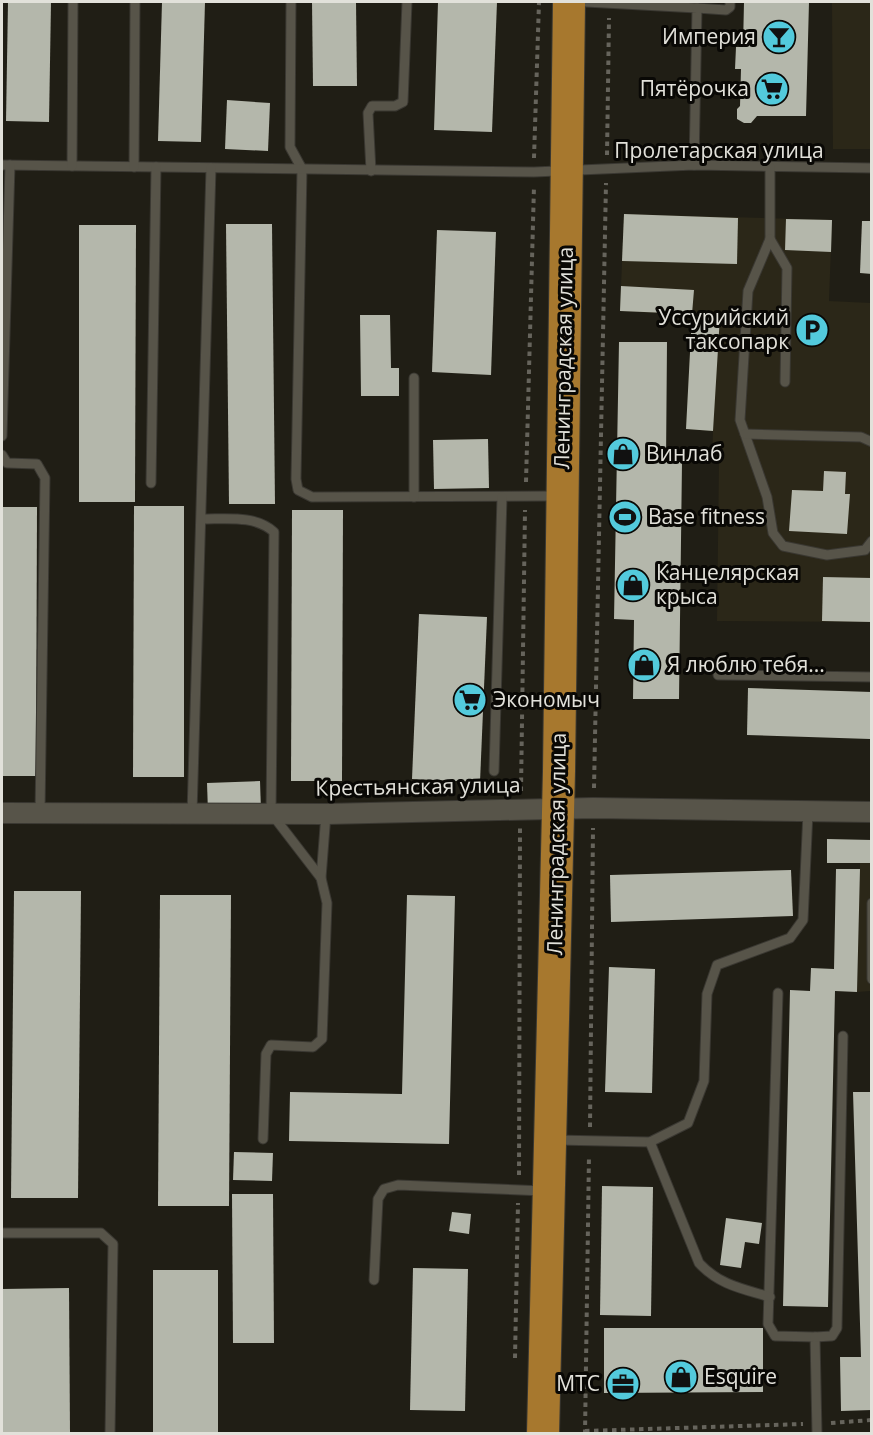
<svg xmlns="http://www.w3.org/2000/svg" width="873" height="1435" font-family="'Open Sans',sans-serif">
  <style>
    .built { fill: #2b2718 }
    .building { fill: #b4b7ab }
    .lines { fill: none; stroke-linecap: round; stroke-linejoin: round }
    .service-casing { stroke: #3a3832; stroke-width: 11 }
    .minor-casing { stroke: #3a3832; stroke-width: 22 }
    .trunk-casing { stroke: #3a3832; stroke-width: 34 }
    .path { stroke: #66645c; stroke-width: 4; stroke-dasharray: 4.5 4.5; stroke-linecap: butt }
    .service { stroke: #575449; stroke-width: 9 }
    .minor { stroke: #575449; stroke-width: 20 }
    .trunk { stroke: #a7782e; stroke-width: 32 }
    .labels { text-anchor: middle; stroke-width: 6; stroke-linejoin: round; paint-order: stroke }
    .poi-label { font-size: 21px; fill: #e2e1da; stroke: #090805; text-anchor: start }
    .street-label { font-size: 21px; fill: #e2e1da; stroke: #090805 }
  </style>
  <rect width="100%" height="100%" fill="#201e15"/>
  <g class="built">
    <path d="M832,2H871V149H833Z"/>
    <path d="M624,214L832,220L829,301L871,303V622L717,621L719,462H712L713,431L686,429L692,315L620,311Z"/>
    <path d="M860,863H871V991L857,992Z"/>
  </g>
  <g class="building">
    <path d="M8,2H51L49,122L6,121Z"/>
    <path d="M162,2H205L201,142L158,141Z"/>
    <path d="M312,2H356L357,86H313Z"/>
    <path d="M438,2H497L492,132L434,130Z"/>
    <path d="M744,2H809L806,116H757L751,123H744L737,119V109L740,106L741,69H735L736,47H743Z"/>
    <path d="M227,100L270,103L268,151L225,149Z"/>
    <path d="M624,214L738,218L737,264L622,261Z"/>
    <path d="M786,219L832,220L831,252L785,250Z"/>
    <path d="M862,221H872V274L860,273Z"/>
    <path d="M226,224H272L275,504H229Z"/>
    <path d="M79,225H136L135,502H79Z"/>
    <path d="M437,230L496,232L491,375L432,372Z"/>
    <path d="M621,286L694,290L692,314L720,316L713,431L686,429L692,314L620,311Z"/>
    <path d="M360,315H390L391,368H399V396H361Z"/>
    <path d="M619,342H667L666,462H682L679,699H633L634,620L614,619Z"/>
    <path d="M488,439L489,488L434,489L433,440Z"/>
    <path d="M824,471L846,472L845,494H850L847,534L789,531L792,490L823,491Z"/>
    <path d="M134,506H184V777H133Z"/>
    <path d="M2,507H37L36,776H2Z"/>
    <path d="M292,510H343L342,781H291Z"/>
    <path d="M823,577L872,578V622L822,621Z"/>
    <path d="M419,614L487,617L480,782L412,779Z"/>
    <path d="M748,688L872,692L870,739L747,735Z"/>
    <path d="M260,781L261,811L208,812L207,783Z"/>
    <path d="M827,839L872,840V863H827Z"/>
    <path d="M836,869H860L857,992L835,991L828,1307L783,1306L790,990L810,991L811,968L834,969Z"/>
    <path d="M791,870L793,916L611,922L610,875Z"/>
    <path d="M14,891H81L78,1198H11Z"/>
    <path d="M160,895H231L229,1206H158Z"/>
    <path d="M407,895L455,896L449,1144L289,1141L290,1092L402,1094Z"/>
    <path d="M609,967L655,969L652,1093L605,1092Z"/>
    <path d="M853,1092H872V1410L841,1411L840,1357H861Z"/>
    <path d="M234,1152L273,1153L272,1181L233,1180Z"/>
    <path d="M602,1186L653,1187L651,1316L600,1315Z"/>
    <path d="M232,1194H273L274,1343H233Z"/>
    <path d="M452,1212L471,1214L469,1234L449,1231Z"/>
    <path d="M726,1218L762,1223L759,1244L745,1242L741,1268L720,1265Z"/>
    <path d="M413,1268L468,1269L465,1411L410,1410Z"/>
    <rect x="153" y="1270" width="65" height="164"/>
    <path d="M69,1288L70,1434H2V1289Z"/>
    <path d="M604,1328H763V1392L604,1393Z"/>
  </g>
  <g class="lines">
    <defs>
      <g id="service">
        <path d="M291,2L290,147L302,169L296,479L298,490L312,497L558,496"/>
        <path d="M586,2L697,8L694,165"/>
        <path d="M697,8L726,10L730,7V2"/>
        <path d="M2,165L534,172L694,165L872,168"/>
        <path d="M72,166L73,2"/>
        <path d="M134,167L135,2"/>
        <path d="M770,167V239L748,291L740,420L767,497L773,533L783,546L827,555L865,550L872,541"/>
        <path d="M371,171L368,113L372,106H395L403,102L407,2"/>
        <path d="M770,239L787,268L785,382"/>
        <path d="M745,434L861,437L872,442"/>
        <path d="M2,436L10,165"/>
        <path d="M2,455L7,463L37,464L45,478L40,813"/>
        <path d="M151,483L156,167"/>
        <path d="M414,497V378"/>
        <path d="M202,519C228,519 255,515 274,532L271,813L321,878"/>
        <path d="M718,675L872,677"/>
        <path d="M494,771L502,497"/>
        <path d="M192,814L211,168"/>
        <path d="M872,903V979"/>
        <path d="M778,993L768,1324L775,1336L815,1337L817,1434"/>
        <path d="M263,1139L266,1054L271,1045L313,1047L322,1039L327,903L321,878L326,814"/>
        <path d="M556,1140L650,1142L688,1123L704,1081L707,994L717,965L790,938L803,920L808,812"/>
        <path d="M650,1142L699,1263C719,1285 743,1289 770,1297"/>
        <path d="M2,1233H101L113,1244L110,1434"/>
        <path d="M374,1280L378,1199L384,1189L398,1185L544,1191"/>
        <path d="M815,1337L832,1336L837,1328L843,1036"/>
      </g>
      <path id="minor" d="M2,813L326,814L593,808L872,812"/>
      <path id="trunk" d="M543,1434L559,771L569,2"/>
    </defs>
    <use href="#service" class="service-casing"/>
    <use href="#minor" class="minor-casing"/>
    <use href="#trunk" class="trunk-casing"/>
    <g class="path">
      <path d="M607,155L609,18"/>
      <path d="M534,158L539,2"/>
      <path d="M526,482L534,186"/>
      <path d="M594,788L606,183"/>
      <path d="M521,791L525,510"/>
      <path d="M590,1127L593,828"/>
      <path d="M519,1175L520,828"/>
      <path d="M515,1358L518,1203"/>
      <path d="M831,1423L872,1420"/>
      <path d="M585,1431L803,1424"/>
      <path d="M585,1434L589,1155"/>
    </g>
    <use href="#service" class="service"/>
    <use href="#minor" class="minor"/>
    <use href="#trunk" class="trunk"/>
  </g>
  <defs>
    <symbol id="bar-disc" viewBox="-11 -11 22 22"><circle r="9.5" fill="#53cadc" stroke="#090805"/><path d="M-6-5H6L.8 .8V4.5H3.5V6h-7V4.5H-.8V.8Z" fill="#111"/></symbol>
    <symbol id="supermarket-disc" viewBox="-11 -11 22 22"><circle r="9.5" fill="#53cadc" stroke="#090805"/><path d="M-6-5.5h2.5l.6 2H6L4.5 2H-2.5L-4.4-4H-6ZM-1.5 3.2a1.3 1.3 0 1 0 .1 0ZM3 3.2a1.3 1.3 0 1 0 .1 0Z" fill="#111"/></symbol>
    <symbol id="parking-disc" viewBox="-11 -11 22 22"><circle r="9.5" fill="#53cadc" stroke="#090805"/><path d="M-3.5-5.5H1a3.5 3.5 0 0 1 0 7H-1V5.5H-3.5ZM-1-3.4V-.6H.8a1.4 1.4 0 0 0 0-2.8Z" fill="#111"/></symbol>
    <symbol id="shop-disc" viewBox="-11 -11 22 22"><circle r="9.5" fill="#53cadc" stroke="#090805"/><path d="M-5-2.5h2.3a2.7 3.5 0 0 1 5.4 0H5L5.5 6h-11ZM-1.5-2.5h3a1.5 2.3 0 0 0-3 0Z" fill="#111"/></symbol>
    <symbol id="stadium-disc" viewBox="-11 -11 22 22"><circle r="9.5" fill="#53cadc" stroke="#090805"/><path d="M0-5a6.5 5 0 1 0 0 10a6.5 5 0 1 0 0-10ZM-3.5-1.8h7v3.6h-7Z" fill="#111"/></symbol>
    <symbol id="office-disc" viewBox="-11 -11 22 22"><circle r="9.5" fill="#53cadc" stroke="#090805"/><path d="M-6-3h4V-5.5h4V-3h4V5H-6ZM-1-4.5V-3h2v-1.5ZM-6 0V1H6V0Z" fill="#111"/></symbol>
  </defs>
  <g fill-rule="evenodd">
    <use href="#bar-disc" x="760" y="18" width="38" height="38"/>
    <use href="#supermarket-disc" x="753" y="70" width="38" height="38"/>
    <use href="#parking-disc" x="793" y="311" width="38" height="38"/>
    <use href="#shop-disc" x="604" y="435" width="38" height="38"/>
    <use href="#stadium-disc" x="606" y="498" width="38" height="38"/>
    <use href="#shop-disc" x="614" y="566" width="38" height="38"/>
    <use href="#shop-disc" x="625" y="646" width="38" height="38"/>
    <use href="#supermarket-disc" x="451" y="681" width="38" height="38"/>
    <use href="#shop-disc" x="662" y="1358" width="38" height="38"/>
    <use href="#office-disc" x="604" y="1365" width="38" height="38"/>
  </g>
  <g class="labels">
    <g class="poi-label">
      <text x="756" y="44" text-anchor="end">Империя</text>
      <text x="749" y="96" text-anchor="end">Пятёрочка</text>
      <text x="789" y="325" text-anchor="end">Уссурийский<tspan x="789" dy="24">таксопарк</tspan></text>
      <text x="646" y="461">Винлаб</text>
      <text x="648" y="524">Base fitness</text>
      <text x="656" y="580">Канцелярская<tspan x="656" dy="24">крыса</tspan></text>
      <text x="667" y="672">Я люблю тебя...</text>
      <text x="493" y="707">Экономыч</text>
      <text x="704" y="1384">Esquire</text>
      <text x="600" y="1391" text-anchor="end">МТС</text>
    </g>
    <g class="street-label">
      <text x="719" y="158">Пролетарская улица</text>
      <text transform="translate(564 358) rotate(-89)" y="7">Ленинградская улица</text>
      <text transform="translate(418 787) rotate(-1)" y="7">Крестьянская улица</text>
      <text transform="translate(557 844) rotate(-89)" y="7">Ленинградская улица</text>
    </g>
  </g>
  <rect width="873" height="1435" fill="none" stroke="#e2e1da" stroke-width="6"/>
</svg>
